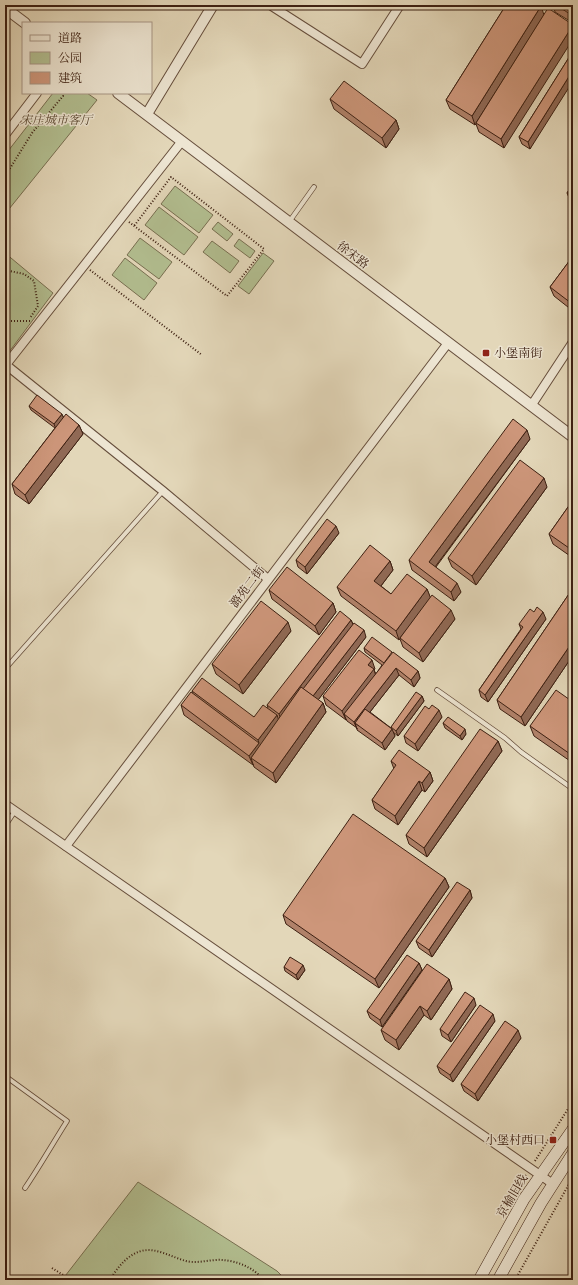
<svg xmlns="http://www.w3.org/2000/svg" width="578" height="1285" font-family="'IM FELL English','Noto Serif SC',serif">
  <style>
    .green { fill: #b2be90; stroke: #786f51 }
    .lines { fill: none; stroke-linecap: round; stroke-linejoin: round }
    .service-casing { stroke: #664e3c; stroke-width: 5.5 }
    .minor-casing { stroke: #664e3c; stroke-width: 10 }
    .tertiary-casing { stroke: #664e3c; stroke-width: 12 }
    .secondary-casing { stroke: #3d2012; stroke-width: 12 }
    .path { stroke: #3d2012; stroke-width: 2; stroke-dasharray: 1 2; stroke-linecap: butt }
    .service { stroke: #ede5d2; stroke-width: 4 }
    .minor { stroke: #ede5d2; stroke-width: 8 }
    .tertiary { stroke: #ede5d2; stroke-width: 10 }
    .secondary { stroke: #ede5d2; stroke-width: 11 }
    .wall { fill: #b08169; stroke: #3d2012 }
    .shaded-wall { fill: #906955; stroke: #3d2012 }
    .building { fill: #cd967a; stroke: #3d2012 }
    .poi-dot { fill: #8f2418; stroke: #ede5d2; stroke-width: 1.5 }
    .labels { text-anchor: middle; stroke-width: 3; stroke-linejoin: round; paint-order: stroke }
    .park-label { font-size: 12px; font-style: italic; fill: #5a4832; stroke: #ede5d2 }
    .street-label { font-size: 12px; fill: #3d2012; stroke: #ede5d2 }
    .poi-label { font-size: 12px; fill: #3d2012; stroke: #ede5d2; text-anchor: start }
  </style>
  <rect width="100%" height="100%" fill="#e3d7b9"/>
  <filter id="stains"><feTurbulence type="fractalNoise" baseFrequency=".005" numOctaves="4"/><feColorMatrix values="0 0 0 0 .2 0 0 0 0 .09 0 0 0 0 .02 0 0 0 .5 -.17"/></filter>
  <radialGradient id="worn" r=".72"><stop offset=".6" stop-color="#630" stop-opacity="0"/><stop offset="1" stop-color="#630" stop-opacity=".3"/></radialGradient>
  <g class="green">
    <path d="M53,93H87L97,100L5,214V155Z"/>
    <path d="M175,186L213,215L199,233L161,204Z"/>
    <path d="M159,207L198,237L184,255L145,225Z"/>
    <path d="M218,222L233,234L227,241L212,229Z"/>
    <path d="M140,238L172,262L159,279L127,255Z"/>
    <path d="M239,239L255,251L250,258L234,246Z"/>
    <path d="M212,241L239,261L230,273L203,252Z"/>
    <path d="M5,253L53,293L9,352H5Z"/>
    <path d="M263,253L274,261L249,294L238,286Z"/>
    <path d="M125,258L157,283L144,300L112,275Z"/>
    <path d="M138,1182L277,1271L286,1280H62Z"/>
  </g>
  <g class="lines">
    <defs>
      <g id="service">
        <path d="M289,222L314,187"/>
        <path d="M5,669L163,491"/>
        <path d="M437,690L505,738L521,752L573,789"/>
        <path d="M5,826L15,811"/>
        <path d="M5,1076L67,1121C53,1143 40,1166 25,1188"/>
      </g>
      <g id="minor">
        <path d="M270,5L362,64L400,5"/>
        <path d="M5,135L37,93"/>
        <path d="M5,364L163,491L268,579"/>
        <path d="M5,366L182,141"/>
        <path d="M531,406L573,342"/>
        <path d="M5,804L553,1184"/>
        <path d="M66,846L448,343"/>
      </g>
      <g id="tertiary">
        <path d="M5,8L25,23"/>
        <path d="M118,93L573,437"/>
        <path d="M147,114L213,5"/>
      </g>
      <g id="secondary">
        <path d="M479,1280L524,1199L573,1129"/>
        <path d="M498,1280L541,1203L573,1153"/>
      </g>
    </defs>
    <use href="#service" class="service-casing"/>
    <use href="#minor" class="minor-casing"/>
    <use href="#tertiary" class="tertiary-casing"/>
    <use href="#secondary" class="secondary-casing"/>
    <g class="path">
      <path d="M5,172L9,170L32,133L63,96L62,93"/>
      <path d="M129,222L227,296L264,249L171,177L134,226"/>
      <path d="M5,270L24,274L34,281L38,306L30,318"/>
      <path d="M90,270L202,355"/>
      <path d="M5,321H30"/>
      <path d="M535,1161L573,1101"/>
      <path d="M516,1191L526,1175"/>
      <path d="M52,1268L71,1280"/>
      <path d="M110,1280C117,1268 127,1255 141,1251C156,1247 171,1257 186,1261C198,1264 211,1259 223,1260C237,1261 255,1268 263,1280"/>
      <path d="M515,1280L573,1177"/>
    </g>
    <use href="#service" class="service"/>
    <use href="#minor" class="minor"/>
    <use href="#tertiary" class="tertiary"/>
    <use href="#secondary" class="secondary"/>
  </g>
  <g class="wall">
    <path d="M506,5L504,148L479,132L476,124L475,125L450,109L446,100Z"/>
    <path d="M553,5H573V23L555,12Z"/>
    <path d="M573,51L530,149L522,144L519,137Z"/>
    <path d="M330,99L396,120L399,129L386,148L334,109Z"/>
    <path d="M573,184V202L570,200L567,193Z"/>
    <path d="M573,256V311L554,296L550,287Z"/>
    <path d="M29,406L63,417L79,425L83,434L29,504L15,494L12,484L55,428L31,410Z"/>
    <path d="M530,439L436,567L461,592L454,601L412,570L409,560Z"/>
    <path d="M547,487L476,585L452,567L448,558Z"/>
    <path d="M573,500V558L553,544L549,534Z"/>
    <path d="M339,533L307,574L298,567L296,560Z"/>
    <path d="M390,561L393,570L381,586L391,594L427,589L430,597L455,619L423,662L403,647L400,639L399,640L341,596L337,587Z"/>
    <path d="M573,588V655L525,726L500,709L497,700Z"/>
    <path d="M269,590L333,603L336,612L319,635L272,599Z"/>
    <path d="M546,619L488,702L481,697L479,690L521,629L519,624Z"/>
    <path d="M351,620L353,624L366,637L318,700L323,703L326,712L276,783L254,767L253,764V765L184,715L181,705L193,693L192,691L254,717L268,708L267,705Z"/>
    <path d="M291,631L243,694L216,674L212,664Z"/>
    <path d="M364,648L418,671L420,678L414,687L399,675L370,712L391,728V727L422,696L424,701L398,736L393,732L395,736L385,750L357,730V728L347,721L346,719V720L326,705L323,696L375,669L374,670L376,674L382,665L365,652Z"/>
    <path d="M573,702V763L534,736L530,726Z"/>
    <path d="M442,717L418,751L406,743L404,736Z"/>
    <path d="M443,723L466,734L462,740L445,728Z"/>
    <path d="M498,741L502,751L427,857L409,844L406,835Z"/>
    <path d="M391,761L430,772L433,781L425,792L422,790L398,825L375,809L372,800L394,769Z"/>
    <path d="M445,878L449,887L379,988L286,924L283,915Z"/>
    <path d="M470,890L472,898L432,957L419,948L416,941Z"/>
    <path d="M419,963L422,970L382,1027L370,1018L367,1011Z"/>
    <path d="M284,967L305,970L298,980L285,971Z"/>
    <path d="M449,979L452,989L431,1020L424,1015L399,1050L385,1040L381,1030Z"/>
    <path d="M476,1005L451,1042L442,1036L440,1029Z"/>
    <path d="M495,1021L453,1082L440,1073L437,1066Z"/>
    <path d="M521,1038L478,1101L464,1091L461,1084Z"/>
  </g>
  <g class="shaded-wall">
    <path d="M541,6L544,15L476,123V124L475,125L472,116Z"/>
    <path d="M573,25V39L504,148L501,139Z"/>
    <path d="M573,70V81L530,149L528,142Z"/>
    <path d="M396,120L399,129L386,148L382,138Z"/>
    <path d="M573,300V308L571,303Z"/>
    <path d="M62,414L64,419L56,429L54,424Z"/>
    <path d="M79,425L83,434L29,504L25,495Z"/>
    <path d="M527,430L530,439L432,571L429,562Z"/>
    <path d="M544,478L547,487L476,585L472,576Z"/>
    <path d="M336,526L339,533L307,574L305,567Z"/>
    <path d="M573,543V558L569,548Z"/>
    <path d="M390,561L393,570L377,591L374,581Z"/>
    <path d="M457,583L461,592L454,601L451,592Z"/>
    <path d="M427,589L431,599L400,638V639L399,640L396,631Z"/>
    <path d="M333,603L336,612L319,635L315,626Z"/>
    <path d="M451,610L455,619L423,662L419,653Z"/>
    <path d="M543,612L546,619L488,702L485,695Z"/>
    <path d="M351,620L355,629L282,723L279,714Z"/>
    <path d="M288,622L291,631L243,694L239,685Z"/>
    <path d="M364,630L366,637L315,704L313,696Z"/>
    <path d="M573,641V655L525,726L521,717Z"/>
    <path d="M372,660L375,669L374,670L377,679L344,714L346,719V720L342,711L368,665Z"/>
    <path d="M396,668L399,675L359,726L355,723L357,729L354,722Z"/>
    <path d="M418,671L420,678L414,687L411,680Z"/>
    <path d="M422,696L424,701L398,736L396,731Z"/>
    <path d="M323,703L326,712L276,783L273,773Z"/>
    <path d="M439,710L442,717L418,751L415,744Z"/>
    <path d="M277,715L280,724L251,758L253,764V765L249,756L259,743L258,740Z"/>
    <path d="M392,729L395,736L385,750L382,743Z"/>
    <path d="M465,729L466,734L462,740L460,736Z"/>
    <path d="M498,741L502,751L427,857L424,848Z"/>
    <path d="M430,772L433,781L425,792L422,783Z"/>
    <path d="M419,781L422,790L398,825L395,816Z"/>
    <path d="M445,878L449,887L379,988L375,979Z"/>
    <path d="M470,890L472,898L432,957L429,950Z"/>
    <path d="M419,963L422,970L382,1027L380,1020Z"/>
    <path d="M303,965L305,970L298,980L296,975Z"/>
    <path d="M449,979L452,989L431,1020L427,1011Z"/>
    <path d="M474,998L476,1005L451,1042L448,1035Z"/>
    <path d="M420,1006L424,1015L399,1050L396,1040Z"/>
    <path d="M493,1014L495,1021L453,1082L450,1075Z"/>
    <path d="M518,1030L521,1038L478,1101L475,1094Z"/>
  </g>
  <g class="building">
    <path d="M506,5L541,6L472,116L446,100Z"/>
    <path d="M556,5H573V16Z"/>
    <path d="M548,8L573,25L501,139L476,123Z"/>
    <path d="M573,51V70L528,142L519,137Z"/>
    <path d="M344,81L396,120L382,138L330,99Z"/>
    <path d="M573,184V196L567,193Z"/>
    <path d="M573,256V300L571,303L550,287Z"/>
    <path d="M37,395L62,414L54,424L29,406Z"/>
    <path d="M66,414L79,425L25,495L12,484Z"/>
    <path d="M513,419L527,430L429,562L457,583L451,592L409,560Z"/>
    <path d="M520,460L544,478L472,576L448,558Z"/>
    <path d="M573,500V543L569,548L549,534Z"/>
    <path d="M327,519L336,526L305,567L296,560Z"/>
    <path d="M370,545L390,561L374,581L391,594L407,574L427,589L396,631L337,587Z"/>
    <path d="M287,567L333,603L315,626L269,590Z"/>
    <path d="M573,588V641L521,717L497,700Z"/>
    <path d="M432,595L451,610L419,653L400,638Z"/>
    <path d="M261,601L288,622L239,685L212,664Z"/>
    <path d="M537,607L543,612L485,695L479,690L523,627L519,624L530,609L534,612Z"/>
    <path d="M340,611L351,620L279,714L267,705Z"/>
    <path d="M354,623L364,630L313,696L303,689Z"/>
    <path d="M372,637L392,652L384,663L364,648Z"/>
    <path d="M359,650L372,660L368,665L374,669L342,711L323,696Z"/>
    <path d="M393,652L418,671L411,680L396,668L354,722L344,714Z"/>
    <path d="M202,678L254,717L263,705L277,715L258,740L192,691Z"/>
    <path d="M301,687L323,703L273,773L251,758Z"/>
    <path d="M556,690L573,702V756L530,726Z"/>
    <path d="M191,692L259,743L249,756L181,705Z"/>
    <path d="M416,692L422,696L396,731L391,727Z"/>
    <path d="M432,705L439,710L415,744L404,736L425,706L429,709Z"/>
    <path d="M365,709L392,729L382,743L355,723Z"/>
    <path d="M448,717L465,729L460,736L443,723Z"/>
    <path d="M480,729L498,741L424,848L406,835Z"/>
    <path d="M399,750L430,772L422,783L419,781L395,816L372,800L396,765L391,761Z"/>
    <path d="M353,814L445,878L375,979L283,915Z"/>
    <path d="M457,882L470,890L429,950L416,941Z"/>
    <path d="M407,955L419,963L380,1020L367,1011Z"/>
    <path d="M290,957L303,965L296,975L284,967Z"/>
    <path d="M427,964L449,979L427,1011L420,1006L396,1040L381,1030Z"/>
    <path d="M465,992L474,998L448,1035L440,1029Z"/>
    <path d="M480,1005L493,1014L450,1075L437,1066Z"/>
    <path d="M505,1021L518,1030L475,1094L461,1084Z"/>
  </g>
  <g class="poi-dot">
    <rect x="482" y="349" width="8" height="8" rx="2"/>
    <rect x="549" y="1136" width="8" height="8" rx="2"/>
  </g>
  <g class="labels">
    <g class="park-label">
      <text x="56" y="124">宋庄城市客厅</text>
    </g>
    <g class="street-label">
      <text transform="translate(353 255) rotate(37)" y="4">徐宋路</text>
      <text transform="translate(247 587) rotate(-53)" y="4">潞苑二街</text>
      <text transform="translate(512 1196) rotate(-59)" y="4">京榆旧线</text>
    </g>
    <g class="poi-label">
      <text x="494" y="357">小堡南街</text>
      <text x="545" y="1144" text-anchor="end">小堡村西口</text>
    </g>
  </g>
  <rect width="578" height="1285" fill="none" stroke="#e3d7b9" stroke-width="20"/>
  <rect x="6" y="6" width="566" height="1273" fill="none" stroke="#3d2012" stroke-width="2"/>
  <rect x="10" y="10" width="558" height="1265" fill="none" stroke="#3d2012"/>
  <rect x="22" y="22" width="130" height="72" fill="#ede5d2" stroke="#a79685"/>
  <rect x="30" y="35" width="20" height="6" fill="#ede5d2" stroke="#a79685"/>
  <text x="58" y="42" font-size="12" fill="#3d2012">道路</text>
  <rect x="30" y="52" width="20" height="12" fill="#b2be90" stroke="#a79685"/>
  <text x="58" y="62" font-size="12" fill="#3d2012">公园</text>
  <rect x="30" y="72" width="20" height="12" fill="#cd967a" stroke="#a79685"/>
  <text x="58" y="82" font-size="12" fill="#3d2012">建筑</text>
  <rect width="100%" height="100%" filter="url(#stains)"/>
  <rect width="100%" height="100%" fill="url(#worn)"/>
</svg>
